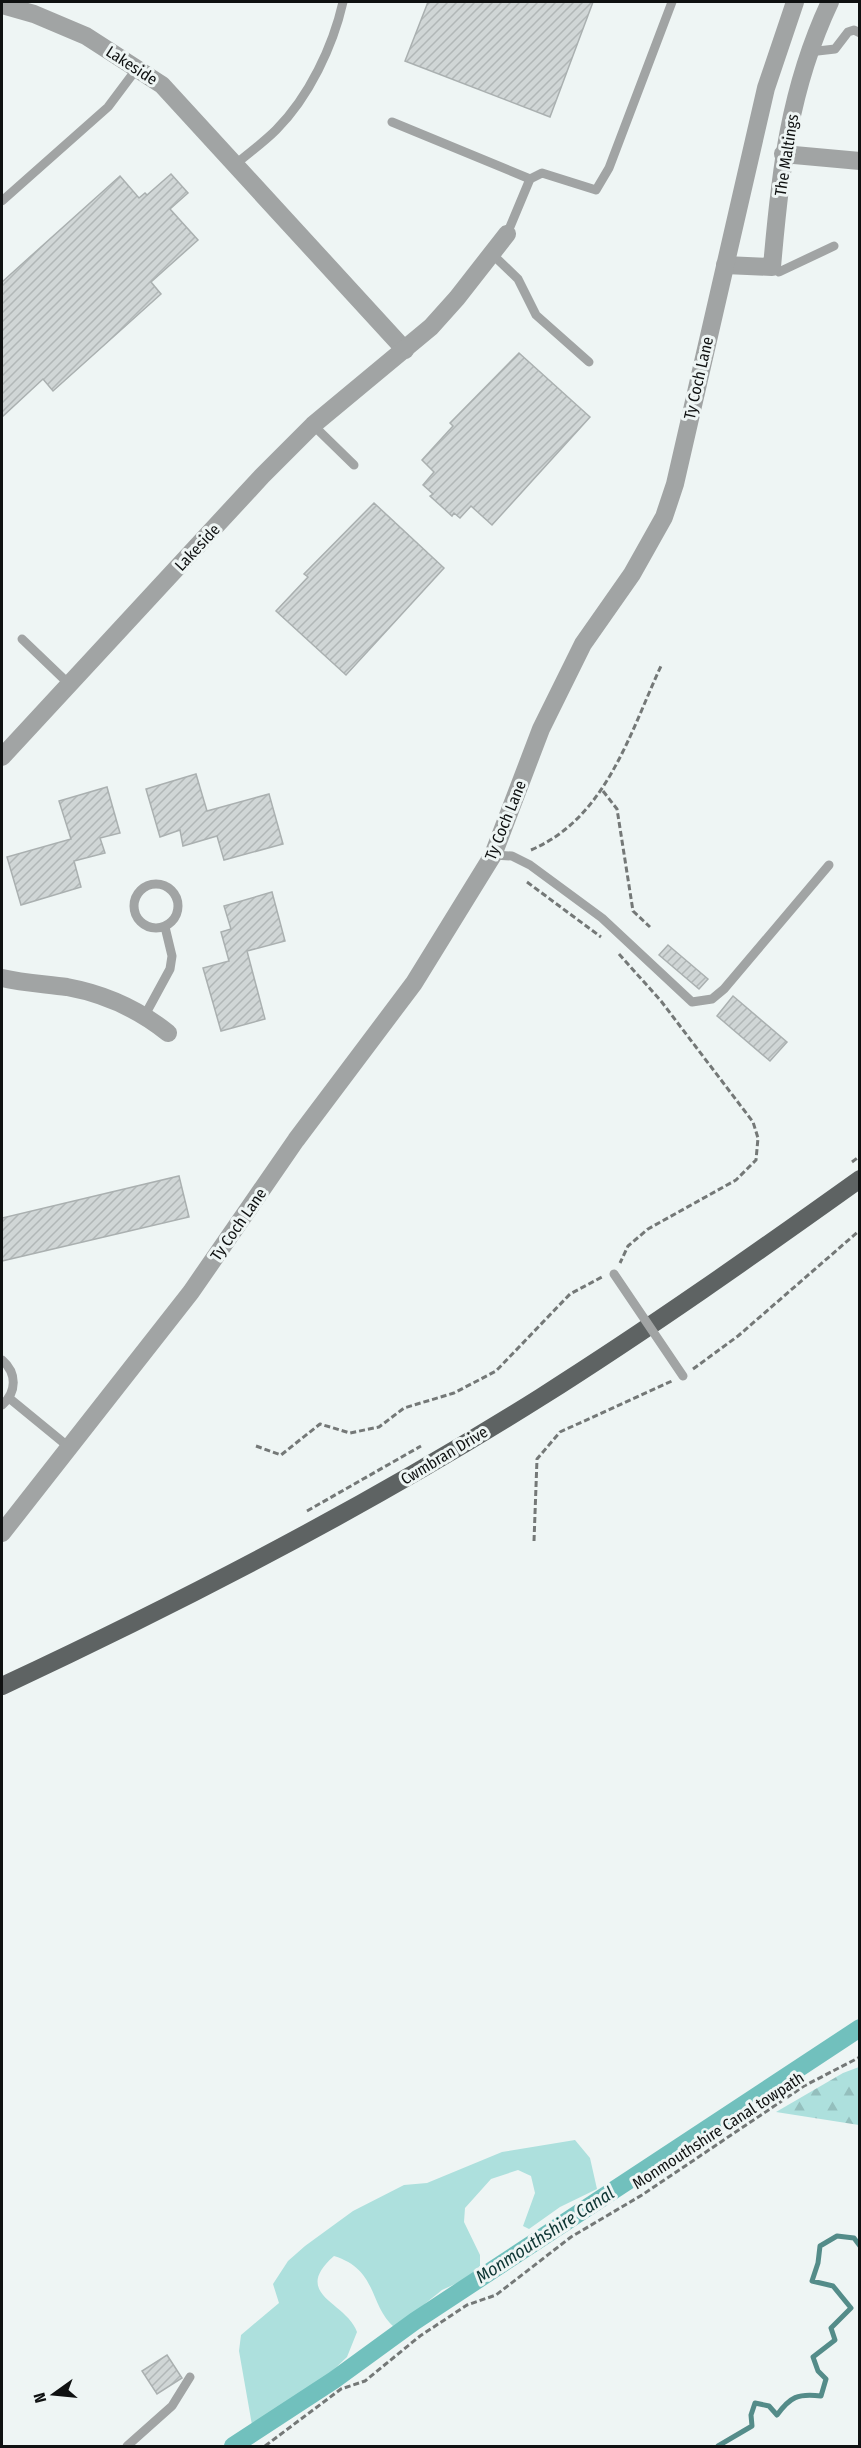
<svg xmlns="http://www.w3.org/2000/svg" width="861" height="2448" font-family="'Fira Sans Condensed',sans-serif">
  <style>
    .green { fill: #ade0dd }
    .forest { fill: url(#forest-firs) }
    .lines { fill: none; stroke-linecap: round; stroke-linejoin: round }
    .stream { stroke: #548c89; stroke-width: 5 }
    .canal { stroke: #71c0bd; stroke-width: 18 }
    .building { fill: url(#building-hatch); stroke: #aab0b0; stroke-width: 1.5 }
    .path { stroke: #747877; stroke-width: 3; stroke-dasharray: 6 3; stroke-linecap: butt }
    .lane { stroke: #a1a4a4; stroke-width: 9 }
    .street { stroke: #a1a4a4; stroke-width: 18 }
    .primary { stroke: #5e6363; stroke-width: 18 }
    .lane-bridge { stroke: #a1a4a4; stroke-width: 9 }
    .labels { text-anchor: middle; stroke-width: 6; stroke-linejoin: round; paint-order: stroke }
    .street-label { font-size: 16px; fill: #0f1111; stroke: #eef5f4 }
    .water-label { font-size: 18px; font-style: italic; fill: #0e3634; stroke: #eef5f4 }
  </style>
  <defs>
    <pattern id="forest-firs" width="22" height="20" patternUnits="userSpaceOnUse" patternTransform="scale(1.5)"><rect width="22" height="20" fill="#ade0dd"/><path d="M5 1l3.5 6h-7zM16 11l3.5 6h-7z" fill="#94bfbd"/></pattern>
    <pattern id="building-hatch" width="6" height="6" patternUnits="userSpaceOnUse" patternTransform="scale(1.5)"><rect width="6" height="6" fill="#d0d6d6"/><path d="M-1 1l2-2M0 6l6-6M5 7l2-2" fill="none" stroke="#b1b7b7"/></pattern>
  </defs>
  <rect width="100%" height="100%" fill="#eef5f4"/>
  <path class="green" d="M575,2140L590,2158L597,2189L560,2207L529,2229L523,2226L535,2193L531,2176L518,2170L491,2179L465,2208L464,2222L480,2255V2266L468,2278L442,2290L395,2328C368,2305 379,2270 334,2256C290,2295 347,2302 357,2332L347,2357L328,2375L252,2425L239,2351L241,2335L279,2303L273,2284L288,2261L305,2246L353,2211L404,2185L427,2183L502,2152Z"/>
  <path class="forest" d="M859,2067V2125L776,2112L843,2073Z"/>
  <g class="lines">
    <path class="stream" d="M718,2446L752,2426L751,2415L755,2403L769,2406L777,2415C790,2397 798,2393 821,2396L826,2379L818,2371L813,2357L835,2340L831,2328L851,2308L833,2286L812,2281L818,2263L820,2246L837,2236L854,2238L860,2246"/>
    <path class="canal" d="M233,2446L334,2380L415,2321L860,2028"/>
  </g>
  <g class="building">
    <path d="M428,2H593L550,117L405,61Z"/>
    <path d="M171,174L188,193L170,209L198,240L151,282L161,294L53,391L43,379L2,417V282L120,176L139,198L145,193L147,195Z"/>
    <path d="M519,353L590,417L492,525L471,506L460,518L454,513L452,516L430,496L433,494L423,485L434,472L422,460L453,426L450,423Z"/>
    <path d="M374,503L444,568L346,675L276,611L308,577L304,574Z"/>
    <path d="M196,774L207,811L269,794L283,844L224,860L217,836L183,846L180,830L160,837L146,789Z"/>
    <path d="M107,787L120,833L100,838L105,853L74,861L81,887L21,905L7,857L71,839L59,801Z"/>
    <path d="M272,892L285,941L247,951L265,1019L221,1031L203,968L229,961L221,932L231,929L224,906Z"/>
    <path d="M668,945L708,979L699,989L659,955Z"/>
    <path d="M733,996L787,1042L770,1061L717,1016Z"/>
    <path d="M179,1176L189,1217L2,1261V1218Z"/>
    <path d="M167,2355L182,2378L157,2394L142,2371Z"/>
  </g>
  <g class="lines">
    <g class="path">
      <path d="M603,791L617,809L633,911L650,927"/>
      <path d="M531,850C606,818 629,735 661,666"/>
      <path d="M527,882L601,937"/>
      <path d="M619,954L661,1001L753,1122L758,1138L756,1160L736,1180L648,1229L628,1246L620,1263"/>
      <path d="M852,1162L860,1156"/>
      <path d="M693,1369L738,1336L860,1230"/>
      <path d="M256,1446L281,1455L320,1424L350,1433L379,1427L404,1408L454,1393L496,1371L570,1294L602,1277"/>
      <path d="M307,1511L421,1446"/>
      <path d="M534,1541L537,1459L560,1432L672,1381"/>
      <path d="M265,2446L341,2389L365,2381L420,2336L467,2305L496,2295L571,2237L642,2195L804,2086L860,2057"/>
    </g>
    <g class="lane">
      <path d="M809,52L835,49L848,32L854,30L860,33"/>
      <path d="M392,122L530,179"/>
      <path d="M237,163C250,152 264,142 276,130C309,97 333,46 343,2"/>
      <path d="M2,201L108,107L138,67"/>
      <path d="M507,234L530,179L542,173L596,190L609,168L672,2"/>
      <path d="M491,253L518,279L536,315L589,362"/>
      <path d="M772,267L779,272L834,246"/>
      <path d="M313,425L354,465"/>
      <path d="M22,639L69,684"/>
      <path d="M493,855L512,856L530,865L602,918L692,1002L712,999L724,989L829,865"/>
      <circle cx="156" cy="906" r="22"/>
      <path d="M145,1015L170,969L172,956L165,927"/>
      <path d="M2,1360C17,1373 17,1392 2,1405"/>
      <path d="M9,1398L70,1448"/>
      <path d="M127,2446L172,2406L190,2377"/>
    </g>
    <g class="street">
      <path d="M2,5L34,14L86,36L162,85L405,350"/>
      <path d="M783,154L860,161"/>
      <path d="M725,265L772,267C780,173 789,89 830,2"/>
      <path d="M2,757L262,476L313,425L431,327L457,298L507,234"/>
      <path d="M2,978C23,983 45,984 67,987C105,994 137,1008 168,1033"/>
      <path d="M2,1533L191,1292L296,1140L414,983L493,855L541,729L583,644L632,574L664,517L675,484L766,88L795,2"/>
    </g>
    <path class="primary" d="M2,1686C186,1600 368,1506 541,1397C650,1328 755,1254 860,1179"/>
    <path class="lane-bridge" d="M614,1274L683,1376"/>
  </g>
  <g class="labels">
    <g class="street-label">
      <text transform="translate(132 65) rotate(33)" y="6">Lakeside</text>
      <text transform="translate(786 155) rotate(-81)" y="6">The Maltings</text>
      <text transform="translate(698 378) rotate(-77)" y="6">Ty Coch Lane</text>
      <text transform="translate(197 547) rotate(-47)" y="6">Lakeside</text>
      <text transform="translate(505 820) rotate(-68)" y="6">Ty Coch Lane</text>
      <text transform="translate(238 1224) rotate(-55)" y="6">Ty Coch Lane</text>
      <text transform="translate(444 1455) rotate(-31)" y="6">Cwmbran Drive</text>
      <text transform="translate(718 2130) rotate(-33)" y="6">Monmouthshire Canal towpath</text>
    </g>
    <g class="water-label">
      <text transform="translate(545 2235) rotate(-33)" y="6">Monmouthshire Canal</text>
    </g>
  </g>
  <rect width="861" height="2448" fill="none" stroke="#0f1111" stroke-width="6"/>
  <g transform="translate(54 2394) rotate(255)" stroke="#eef5f4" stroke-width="4.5" paint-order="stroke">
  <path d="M0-4.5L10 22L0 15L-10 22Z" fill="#0f1111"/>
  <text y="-9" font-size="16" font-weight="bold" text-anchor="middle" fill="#0f1111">N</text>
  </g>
</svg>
